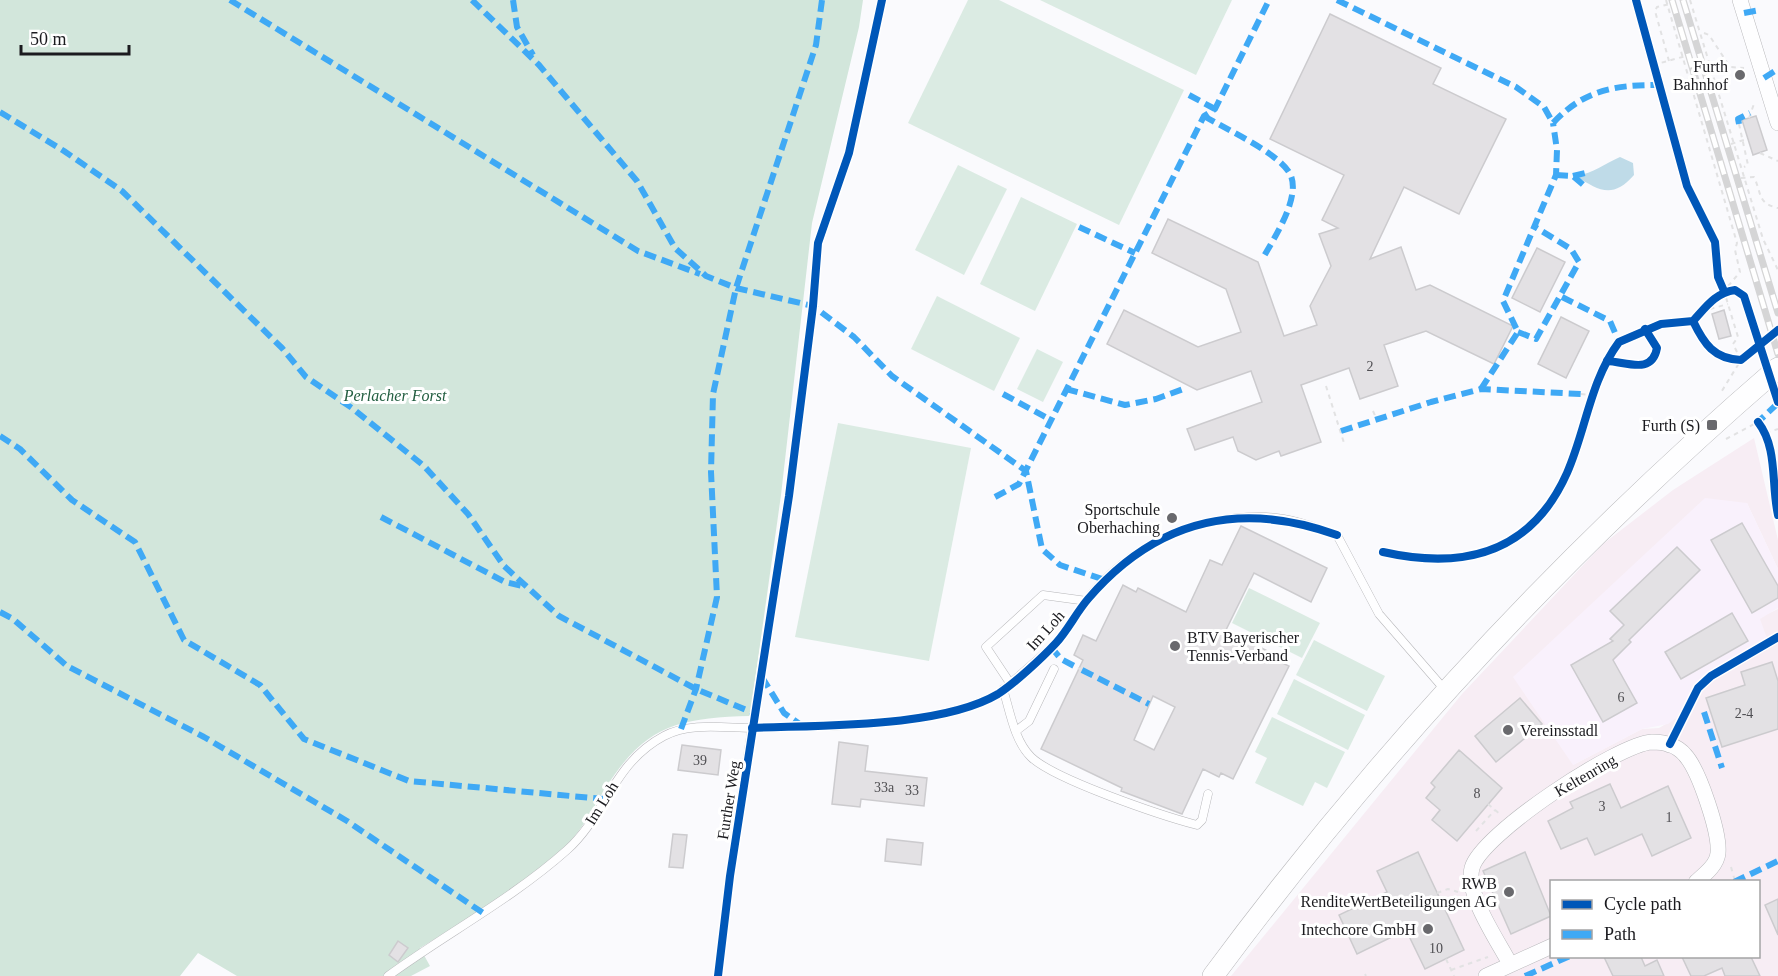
<svg xmlns="http://www.w3.org/2000/svg" width="1778" height="976" font-family="'Times New Roman',serif">
  <style>
    .commercial { fill: #f7edf4; fill-rule: evenodd }
    .industrial { fill: #f9f1fc }
    .green { fill: #dbebe3 }
    .forest { fill: #d2e6db }
    .water { fill: #bfdbe8 }
    .building { fill: #e3e1e4; stroke: #cccbce; stroke-width: 1.5; fill-rule: evenodd }
    .lines { fill: none; stroke-linecap: round; stroke-linejoin: round }
    .lane-casing { stroke: #b7b7ba; stroke-width: 9 }
    .street-casing { stroke: #b7b7ba; stroke-width: 16 }
    .secondary-casing { stroke: #b7b7ba; stroke-width: 22 }
    .path { stroke: #e2e2e3; stroke-width: 2; stroke-dasharray: 4.5 4.5; stroke-linecap: butt }
    .lane { stroke: #fefeff; stroke-width: 8 }
    .street { stroke: #fefeff; stroke-width: 15 }
    .secondary { stroke: #fefeff; stroke-width: 21 }
    .rail-casing { stroke: #d5d5d6; stroke-width: 7 }
    .rail { stroke: #fff; stroke-width: 4.5; stroke-dasharray: 14; stroke-linecap: butt }
    .quiet { stroke: #3fa9f5; stroke-width: 6; stroke-dasharray: 12 6; stroke-linecap: butt }
    .cycleway-casing { stroke: #fff; stroke-width: 11 }
    .cycleway { stroke: #0057b8; stroke-width: 8 }
    .poi-dot { fill: #69696d; stroke: #fff; stroke-width: 2 }
    .labels { text-anchor: middle; stroke-width: 6; stroke-linejoin: round; paint-order: stroke }
    .number-label { font-size: 14px; fill: #4f4e52 }
    .poi-label { font-size: 16px; fill: #1b1b1f; stroke: #fff; text-anchor: end }
    .park-label { font-size: 16px; font-style: italic; fill: #235e41; stroke: #fff }
    .street-label { font-size: 16px; fill: #1b1b1f; stroke: #fff }
  </style>
  <rect width="100%" height="100%" fill="#fafafd"/>
  <path class="commercial" d="M1754,438L1778,540V569L1747,503L1573,765L1642,729L1659,728L1676,718L1697,682L1704,676L1767,641L1759,618L1778,609V976H1231L1462,694L1603,544L1673,490ZM1552,882H1758V956H1552Z"/>
  <path class="industrial" d="M1705,498L1747,503L1778,569V608L1760,619L1768,641L1704,676L1697,682L1676,718L1668,724L1642,729L1573,765L1513,677Z"/>
  <g class="green">
    <path d="M968,0H999L1184,90L1119,225L908,123Z"/>
    <path d="M1040,0H1232L1196,75Z"/>
    <path d="M958,165L1007,189L964,275L915,250Z"/>
    <path d="M1021,197L1077,224L1035,311L980,284Z"/>
    <path d="M937,296L1020,338L994,391L911,349Z"/>
    <path d="M1037,349L1063,362L1043,402L1017,389Z"/>
    <path d="M838,423L971,448L929,661L795,637Z"/>
    <path d="M1249,588L1320,623L1302,658L1232,623Z"/>
    <path d="M1314,640L1385,676L1367,711L1296,675Z"/>
    <path d="M1294,679L1365,715L1348,750L1277,714Z"/>
    <path d="M1272,717L1345,752L1327,788L1315,782L1303,806L1255,783L1267,758L1255,752Z"/>
  </g>
  <path class="forest" d="M0,0H863L859,27L812,223L781,495L750,716C678,718 645,725 605,789C593,808 582,830 566,846C523,887 470,917 420,948L430,966L411,976H237L198,953L180,976H0Z"/>
  <path class="water" d="M1620,157L1633,163L1634,175C1613,199 1599,191 1576,176C1594,173 1604,164 1620,157Z"/>
  <g class="building">
    <path d="M1330,14L1441,68L1433,84L1506,119L1459,214L1404,187L1370,259L1401,247L1416,290L1430,285L1513,326L1494,364L1426,331L1384,345L1398,386L1360,399L1349,368L1301,385L1321,442L1281,456L1279,451L1256,460L1238,451L1233,437L1195,450L1187,429L1262,402L1251,371L1197,390L1107,344L1124,310L1198,347L1241,332L1226,289L1152,253L1168,219L1258,262L1284,336L1317,325L1310,306L1331,266L1319,234L1338,228L1322,220L1344,175L1270,139Z"/>
    <path d="M1756,116L1767,150L1753,155L1742,120Z"/>
    <path d="M1537,248L1565,262L1540,312L1512,298Z"/>
    <path d="M1724,310L1731,336L1719,339L1712,314Z"/>
    <path d="M1561,317L1589,331L1566,378L1538,364Z"/>
    <path d="M1742,523L1778,586V598L1752,613L1711,540Z"/>
    <path d="M1241,526L1327,568L1311,602L1254,573L1226,630L1277,656L1276,660L1289,666L1233,779L1221,773L1219,777L1203,769L1182,814L1121,791L1122,788L1041,749L1083,660L1074,655L1083,635L1096,641L1123,585L1136,592L1138,588L1186,612L1210,560L1222,565ZM1153,696L1175,707L1154,750L1134,740Z"/>
    <path d="M1677,547L1700,570L1629,640L1631,642L1613,660L1637,703L1603,722L1571,665L1613,641L1610,639L1624,625L1610,611Z"/>
    <path d="M1732,613L1748,641L1681,679L1665,652Z"/>
    <path d="M1772,662L1778,681V729L1722,747L1706,698L1745,685L1741,672Z"/>
    <path d="M1520,698L1542,724L1496,762L1475,736Z"/>
    <path d="M839,742L868,746L865,771L927,778L924,806L861,799L860,807L832,804Z"/>
    <path d="M682,745L721,750L718,775L678,770Z"/>
    <path d="M1459,750L1502,788L1457,841L1432,820L1440,810L1426,798L1435,787L1431,783Z"/>
    <path d="M1610,784L1621,808L1668,786L1691,838L1652,856L1642,834L1595,855L1587,838L1561,849L1548,821L1573,808L1570,802Z"/>
    <path d="M673,834L687,835L683,868L669,867Z"/>
    <path d="M887,839L923,843L921,865L885,861Z"/>
    <path d="M1418,852L1464,950L1425,969L1406,930L1357,954L1339,915L1387,892L1377,871Z"/>
    <path d="M1525,852L1551,916L1511,934L1483,871Z"/>
    <path d="M1778,899V935L1765,905Z"/>
    <path d="M398,941L408,948L398,962L389,955Z"/>
    <path d="M1604,957H1641L1645,966L1657,960L1664,976H1613Z"/>
    <path d="M1682,957H1751L1760,976H1725L1722,968L1704,976H1691Z"/>
  </g>
  <g class="lines">
    <defs>
      <g id="lane">
        <path d="M1010,683L986,647L1043,595L1087,601"/>
        <path d="M1003,689C1010,711 1014,740 1031,757C1055,780 1163,816 1197,825L1202,820L1208,794"/>
        <path d="M1016,731L1029,721L1054,669"/>
        <path d="M730,876L752,728"/>
        <path d="M388,976C447,933 512,899 567,850C606,815 613,763 664,736C690,722 724,728 753,728C822,727 935,727 996,695C1004,690 1011,683 1018,677C1030,666 1044,655 1056,643C1067,631 1075,616 1085,602C1128,546 1196,515 1266,517C1291,518 1314,527 1337,535L1379,614L1445,690"/>
      </g>
      <g id="street">
        <path d="M1740,0L1778,123"/>
        <path d="M1510,964C1498,941 1465,894 1472,868C1481,834 1618,744 1652,742C1657,742 1666,743 1670,745C1675,746 1682,751 1685,755C1699,770 1720,833 1718,853C1717,865 1705,874 1696,882"/>
        <path d="M1486,976L1552,946"/>
      </g>
      <path id="secondary" d="M1213,976C1378,753 1568,549 1778,368"/>
    </defs>
    <use href="#lane" class="lane-casing"/>
    <use href="#street" class="street-casing"/>
    <use href="#secondary" class="secondary-casing"/>
    <g class="path">
      <path d="M1666,0L1737,243L1735,250L1740,272L1724,291L1738,337L1733,344L1741,360L1720,394"/>
      <path d="M1690,0L1763,239L1778,270"/>
      <path d="M1704,33L1709,35L1730,67L1744,68"/>
      <path d="M1669,61L1655,11L1657,7L1670,4"/>
      <path d="M1653,65L1686,56"/>
      <path d="M1749,118L1755,101"/>
      <path d="M1739,124L1748,165L1744,167"/>
      <path d="M1731,144L1747,139"/>
      <path d="M1760,153L1778,161"/>
      <path d="M1741,178L1754,177C1762,194 1757,203 1778,208"/>
      <path d="M1710,309L1728,304"/>
      <path d="M1326,386L1344,443"/>
      <path d="M1581,394L1592,395"/>
      <path d="M1373,411L1377,420"/>
      <path d="M1766,433L1778,429"/>
      <path d="M1726,439L1758,422"/>
      <path d="M1078,668L1082,670"/>
      <path d="M1488,804L1501,815"/>
      <path d="M1476,831L1495,810"/>
      <path d="M1731,867L1735,881"/>
      <path d="M1437,893L1448,889L1458,892"/>
      <path d="M1446,959L1454,976"/>
      <path d="M1451,970L1488,957"/>
      <path d="M1365,974L1366,976"/>
    </g>
    <use href="#lane" class="lane"/>
    <use href="#street" class="street"/>
    <use href="#secondary" class="secondary"/>
    <defs>
      <g id="rail">
        <path d="M1672,0L1778,354"/>
        <path d="M1683,0L1778,313"/>
      </g>
    </defs>
    <use href="#rail" class="rail-casing"/>
    <use href="#rail" class="rail"/>
    <g class="quiet">
      <path d="M230,0L638,251L700,274"/>
      <path d="M472,0L539,65L637,181L675,248L706,276L736,288L813,306L854,337L892,376L1026,471L1042,549L1060,565L1105,580"/>
      <path d="M513,0L517,27L533,55"/>
      <path d="M1337,0L1516,87L1544,107L1553,123C1584,90 1614,85 1658,85"/>
      <path d="M1744,13L1760,10"/>
      <path d="M1764,78L1778,69"/>
      <path d="M1189,95L1215,109"/>
      <path d="M0,112L64,151L122,191L282,348L306,377L352,408L424,466L468,514L504,566L559,616L696,689L756,714"/>
      <path d="M1204,116C1225,129 1282,154 1291,176C1300,199 1274,238 1263,258"/>
      <path d="M1739,124L1738,119L1750,113"/>
      <path d="M1556,175L1573,176L1587,188"/>
      <path d="M1573,176L1589,172"/>
      <path d="M1079,227L1135,253"/>
      <path d="M1562,297L1610,321L1619,342"/>
      <path d="M1518,332L1536,339L1579,262L1571,249L1535,227"/>
      <path d="M1066,389L1125,405L1156,399L1186,388"/>
      <path d="M1481,389L1518,332L1503,301L1556,175L1557,150L1553,123"/>
      <path d="M1003,394L1051,420"/>
      <path d="M1760,425L1758,422L1778,403"/>
      <path d="M1341,431L1431,402L1481,389L1581,394"/>
      <path d="M0,436L20,449L72,500L135,542L184,640L260,685L304,739L409,781L603,799"/>
      <path d="M995,497L1019,484L1204,116L1215,109L1269,0"/>
      <path d="M381,517L505,582L526,587"/>
      <path d="M0,612L13,619L67,666L204,737L347,821L483,913"/>
      <path d="M1051,647L1061,659L1078,668"/>
      <path d="M1082,670L1149,704"/>
      <path d="M762,677L784,713L801,725"/>
      <path d="M1704,712L1722,768"/>
      <path d="M681,729L696,689L717,597L711,472L713,394L736,288L816,45L822,0"/>
      <path d="M1734,882L1778,861"/>
      <path d="M1525,976L1570,956"/>
    </g>
    <defs>
      <g id="cycleway">
        <path d="M1636,0L1687,186L1715,242L1718,277L1724,291"/>
        <path d="M1693,321C1704,344 1714,359 1741,360L1778,330"/>
        <path d="M1607,361C1627,362 1652,375 1657,348L1645,329"/>
        <path d="M1758,422C1778,448 1771,484 1778,515"/>
        <path d="M1383,552C1463,570 1531,554 1567,473C1586,430 1590,381 1619,342L1661,324L1693,321C1706,307 1715,293 1735,290L1744,296L1778,402"/>
        <path d="M752,728C819,725 941,728 998,694C1015,683 1042,658 1056,643C1068,630 1076,613 1088,599C1156,520 1240,500 1337,535"/>
        <path d="M1670,744L1698,688L1711,676L1778,637"/>
        <path d="M718,976L730,876L789,496L813,306L818,243L849,153L882,0"/>
      </g>
    </defs>
    <use href="#cycleway" class="cycleway-casing"/>
    <use href="#cycleway" class="cycleway"/>
  </g>
  <g class="poi-dot">
    <circle cx="1740" cy="75" r="6"/>
    <rect x="1706" y="419" width="12" height="12" rx="3"/>
    <circle cx="1172" cy="518" r="6"/>
    <circle cx="1175" cy="646" r="6"/>
    <circle cx="1508" cy="730" r="6"/>
    <circle cx="1509" cy="892" r="6"/>
    <circle cx="1428" cy="929" r="6"/>
  </g>
  <g class="labels">
    <g class="number-label">
      <text x="1370" y="371">2</text>
      <text x="1621" y="702">6</text>
      <text x="1744" y="718">2-4</text>
      <text x="700" y="765">39</text>
      <text x="884" y="792">33a</text>
      <text x="912" y="795">33</text>
      <text x="1477" y="798">8</text>
      <text x="1602" y="811">3</text>
      <text x="1669" y="822">1</text>
      <text x="1436" y="953">10</text>
    </g>
    <g class="poi-label">
      <text x="1728" y="72">Furth<tspan x="1728" dy="18">Bahnhof</tspan></text>
      <text x="1700" y="431">Furth (S)</text>
      <text x="1160" y="515">Sportschule<tspan x="1160" dy="18">Oberhaching</tspan></text>
      <text x="1187" y="643" text-anchor="start">BTV Bayerischer<tspan x="1187" dy="18">Tennis-Verband</tspan></text>
      <text x="1520" y="736" text-anchor="start">Vereinsstadl</text>
      <text x="1497" y="889">RWB<tspan x="1497" dy="18">RenditeWertBeteiligungen AG</tspan></text>
      <text x="1416" y="935">Intechcore GmbH</text>
    </g>
    <g class="park-label">
      <text x="395" y="401">Perlacher Forst</text>
    </g>
    <g class="street-label">
      <text transform="translate(1045 630) rotate(-48)" y="6">Im Loh</text>
      <text transform="translate(1585 775) rotate(-30)" y="6">Keltenring</text>
      <text transform="translate(728 800) rotate(-81)" y="6">Further Weg</text>
      <text transform="translate(601 803) rotate(-58)" y="6">Im Loh</text>
    </g>
  </g>
  <rect x="1550" y="880" width="210" height="78" fill="#ffffff" stroke="#a4a4a5" stroke-width="1.5"/>
  <rect x="1562" y="900" width="30" height="9" fill="#0057b8" stroke="#a4a4a5" stroke-width="1.5"/>
  <text x="1604" y="910" font-size="18" fill="#1b1b1f">Cycle path</text>
  <rect x="1562" y="930" width="30" height="9" fill="#3fa9f5" stroke="#a4a4a5" stroke-width="1.5"/>
  <text x="1604" y="940" font-size="18" fill="#1b1b1f">Path</text>
  <path d="M21 45v9h108v-9" fill="none" stroke="#1b1b1f" stroke-width="3"/>
  <text x="30" y="45" font-size="18" fill="#1b1b1f" stroke="#ffffff" stroke-width="4.5" paint-order="stroke">50 m</text>
</svg>
